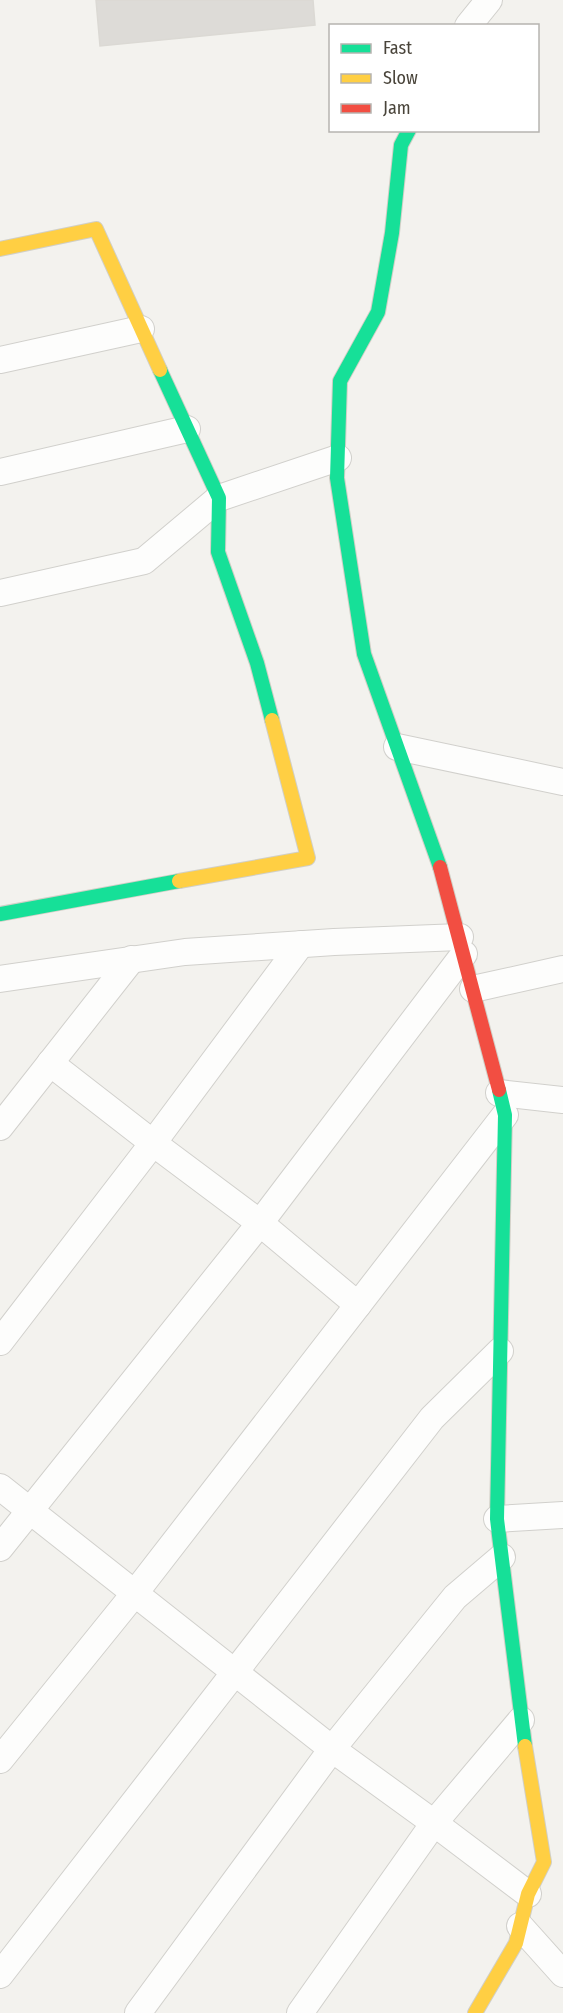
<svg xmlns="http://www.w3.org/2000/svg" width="563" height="2013" font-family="'Fira Sans Condensed',sans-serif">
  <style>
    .building { fill: #dddbd7; stroke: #dbd9d4; stroke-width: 1.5 }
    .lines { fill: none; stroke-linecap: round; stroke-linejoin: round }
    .street-casing { stroke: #d1d0cc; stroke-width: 28 }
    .fast-casing { stroke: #d1cfc6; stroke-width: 16 }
    .slow-casing { stroke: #d1cfc6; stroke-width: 16 }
    .jam-casing { stroke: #d1cfc6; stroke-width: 16 }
    .street { stroke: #fdfdfc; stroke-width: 26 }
    .fast { stroke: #16e098; stroke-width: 14 }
    .slow { stroke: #ffcf43; stroke-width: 14 }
    .jam { stroke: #f24e42; stroke-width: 14 }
  </style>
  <rect width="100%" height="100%" fill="#f3f2ee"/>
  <path class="building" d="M96,0H313L315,25L100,46Z"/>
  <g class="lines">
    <defs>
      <g id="street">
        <path d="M468,26L489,0"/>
        <path d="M0,360L141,329"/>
        <path d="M0,472L187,429"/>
        <path d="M0,593L144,561L219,498L338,458"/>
        <path d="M397,747L563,782"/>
        <path d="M0,979L185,952L334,942L460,937"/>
        <path d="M473,989L563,969"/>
        <path d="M50,1063L153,1143L260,1223L358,1305"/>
        <path d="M499,1093L563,1100"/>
        <path d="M0,1127L132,959"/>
        <path d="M0,1342L153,1143L301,944"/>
        <path d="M0,1487L332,1749L434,1823L528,1894"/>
        <path d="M497,1519L563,1515"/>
        <path d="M0,1548L260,1223L464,954"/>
        <path d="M0,1760L135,1593L505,1115"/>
        <path d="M520,1926L563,1974"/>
        <path d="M0,1975L432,1418L500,1351"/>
        <path d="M138,2013L332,1749L455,1597L502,1557"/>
        <path d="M300,2013L434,1823L521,1720"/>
      </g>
      <g id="fast">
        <path d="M409,130L401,145L392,233L378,312L340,381L337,478L364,654L440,867"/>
        <path d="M160,370L219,498L218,552L257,663L272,720"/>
        <path d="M0,914L179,881"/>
        <path d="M499,1090L505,1115L497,1519L525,1746"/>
      </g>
      <g id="slow">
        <path d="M0,249L96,229L160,370"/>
        <path d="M179,881L308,858L272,720"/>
        <path d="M475,2013L516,1943L528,1894L544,1862L525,1746"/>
      </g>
      <path id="jam" d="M440,867L499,1090"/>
    </defs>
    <use href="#street" class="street-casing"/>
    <use href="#fast" class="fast-casing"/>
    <use href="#slow" class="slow-casing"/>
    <use href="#jam" class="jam-casing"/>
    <use href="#street" class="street"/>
    <use href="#fast" class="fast"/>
    <use href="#slow" class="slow"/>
    <use href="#jam" class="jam"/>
  </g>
  <rect x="329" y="24" width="210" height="108" fill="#ffffff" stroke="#b6b4b0" stroke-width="1.5"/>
  <rect x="341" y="44" width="30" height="9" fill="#16e098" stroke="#b6b4b0" stroke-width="1.5"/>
  <text x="383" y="54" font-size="18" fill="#49443a">Fast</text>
  <rect x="341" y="74" width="30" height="9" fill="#ffcf43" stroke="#b6b4b0" stroke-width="1.5"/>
  <text x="383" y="84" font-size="18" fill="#49443a">Slow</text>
  <rect x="341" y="104" width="30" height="9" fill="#f24e42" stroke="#b6b4b0" stroke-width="1.5"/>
  <text x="383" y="114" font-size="18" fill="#49443a">Jam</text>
</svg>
